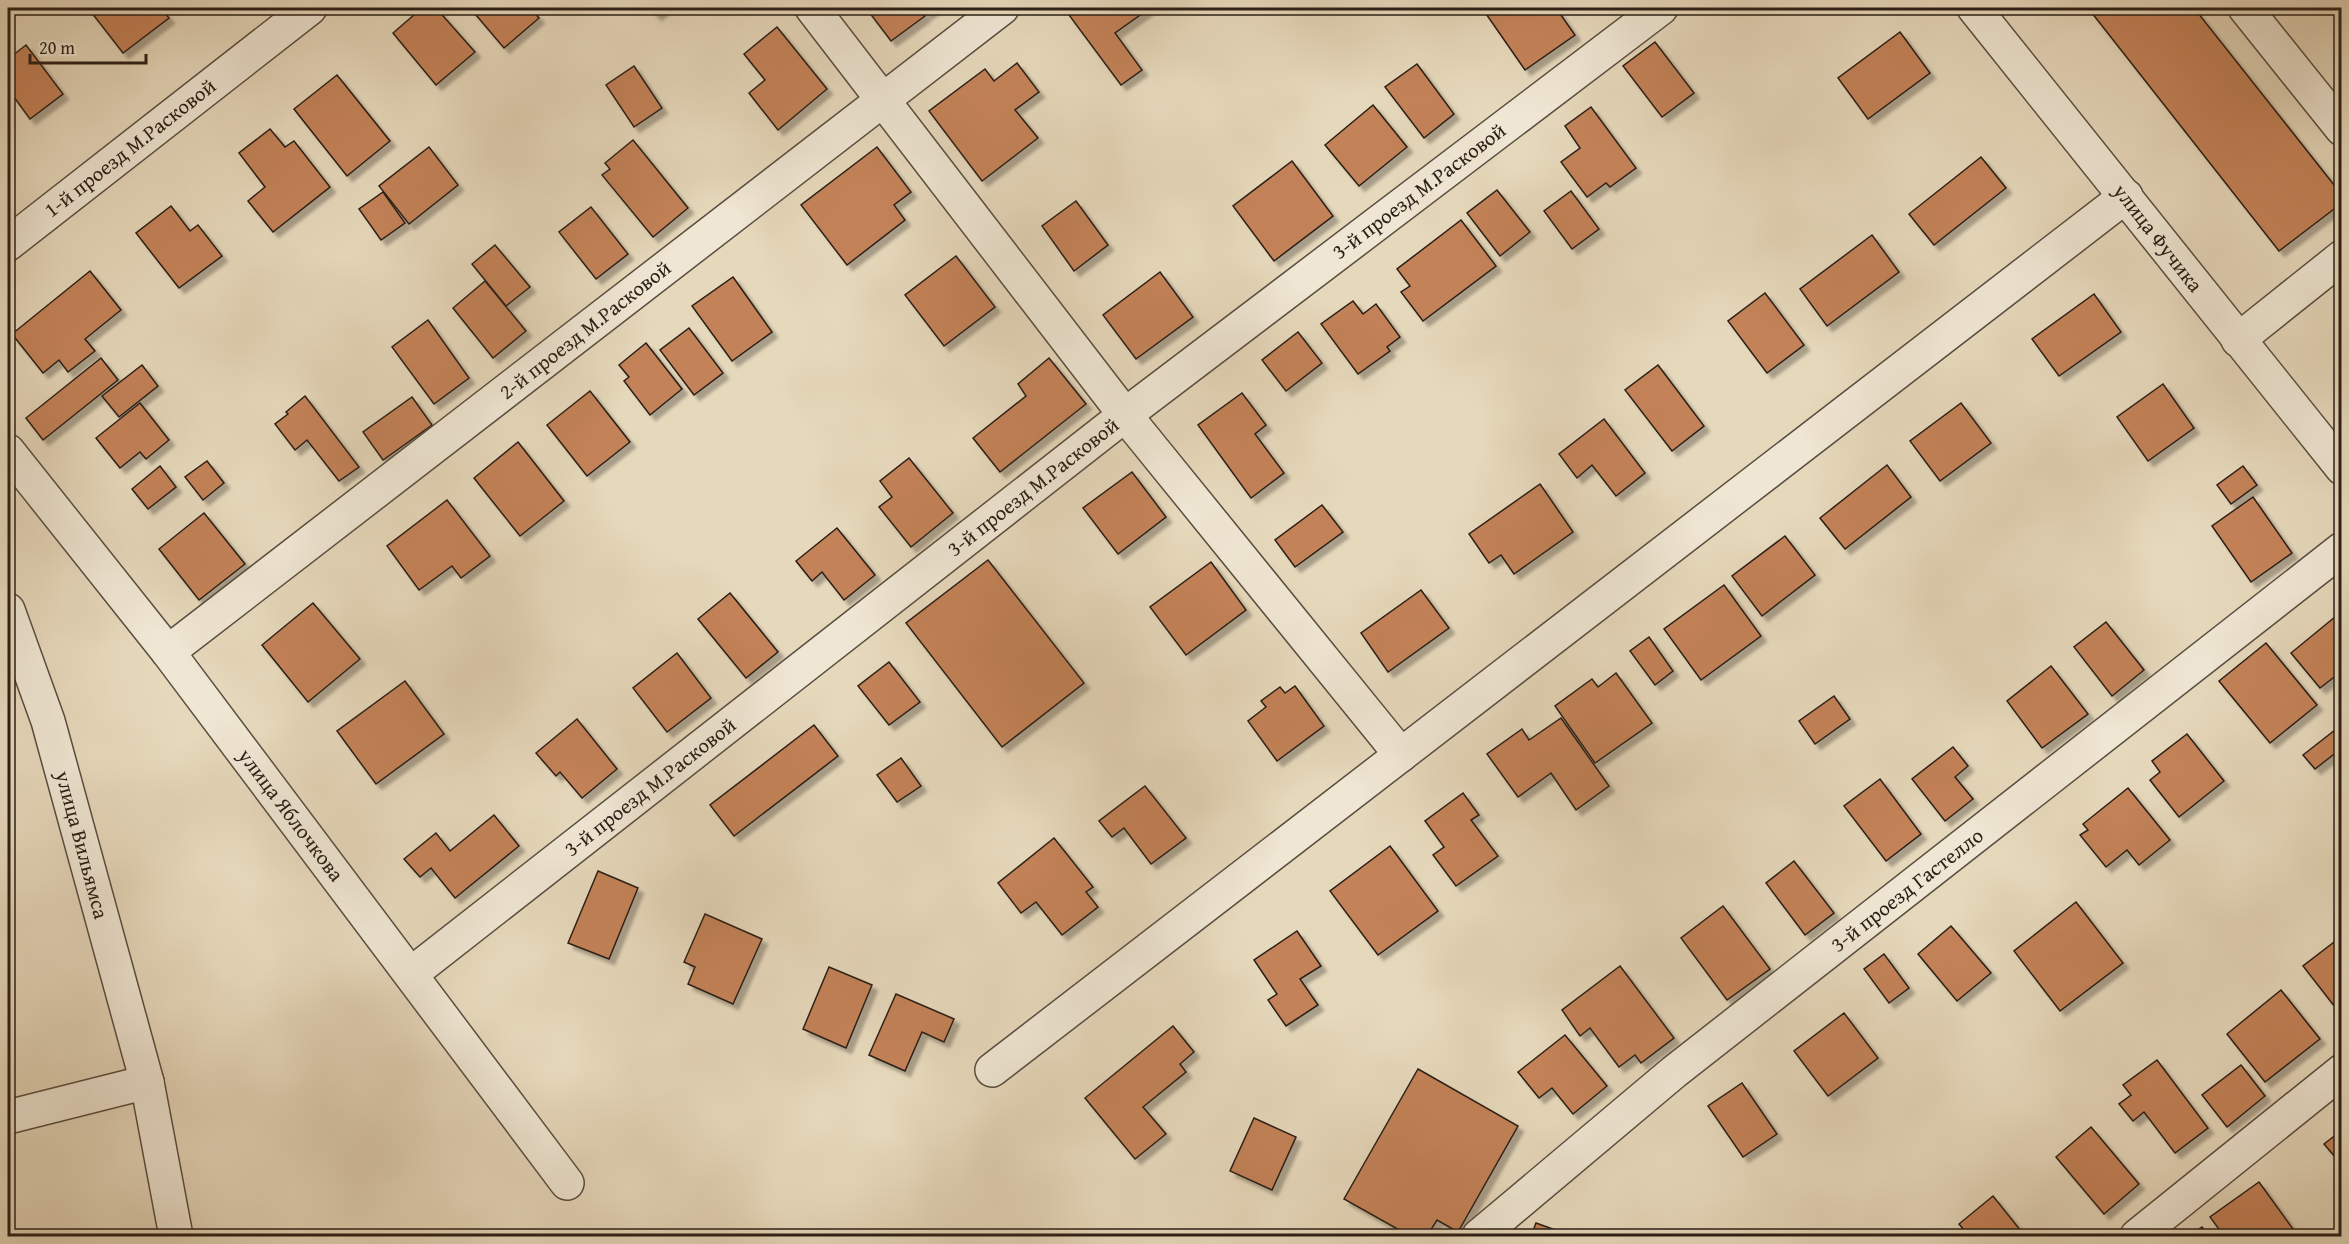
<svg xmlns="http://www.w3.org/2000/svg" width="2349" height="1244" font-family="'Gentium Book Plus',serif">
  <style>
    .building { fill: #c48259; stroke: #2a1f17; stroke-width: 1.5; filter: url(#shadow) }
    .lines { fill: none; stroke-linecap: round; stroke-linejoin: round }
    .minor-casing { stroke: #594d40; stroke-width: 36 }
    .minor { stroke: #efe6d3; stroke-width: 33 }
    .labels { text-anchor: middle; stroke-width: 6; stroke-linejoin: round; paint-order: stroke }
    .street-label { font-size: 21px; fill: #2a1f17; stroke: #efe6d3 }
  </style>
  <defs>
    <filter id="shadow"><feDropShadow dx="5.5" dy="5.5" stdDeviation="1.5" flood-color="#0004"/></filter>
  </defs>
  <rect width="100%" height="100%" fill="#e6d8bb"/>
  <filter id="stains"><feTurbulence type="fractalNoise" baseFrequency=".00333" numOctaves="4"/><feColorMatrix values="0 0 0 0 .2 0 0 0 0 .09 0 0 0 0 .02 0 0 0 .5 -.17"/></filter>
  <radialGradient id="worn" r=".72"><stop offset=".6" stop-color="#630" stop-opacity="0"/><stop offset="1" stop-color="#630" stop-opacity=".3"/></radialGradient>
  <g class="building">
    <path d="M88,8H161L169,18L123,53Z"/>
    <path d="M422,8H436L475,52L436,85L393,33Z"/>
    <path d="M470,8H530L539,18L504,48Z"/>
    <path d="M650,8H665L656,15Z"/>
    <path d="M866,8H918L925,16L891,41Z"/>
    <path d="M921,8H935L926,14Z"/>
    <path d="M1079,8H1150L1115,33L1142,70L1121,85L1069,15Z"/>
    <path d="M1482,8H1556L1575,35L1525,70Z"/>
    <path d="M2088,8H2194L2342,195V203L2279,251Z"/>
    <path d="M777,27L827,89L778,130L749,93L765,80L744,54Z"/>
    <path d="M1900,32L1930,73L1868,119L1838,78Z"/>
    <path d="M1655,42L1694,93L1662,117L1623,66Z"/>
    <path d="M26,45L63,94L30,119L8,89V59Z"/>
    <path d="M1017,63L1039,92L1015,110L1038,138L982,181L929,111L985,69L994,81Z"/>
    <path d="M1417,64L1454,114L1424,138L1385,87Z"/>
    <path d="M634,66L662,108L634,127L606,85Z"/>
    <path d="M337,75L390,141L347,176L294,109Z"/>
    <path d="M1373,105L1407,147L1359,186L1325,145Z"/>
    <path d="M1591,107L1636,168L1610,187L1606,183L1587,197L1561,162L1580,148L1565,126Z"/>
    <path d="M270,129L285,147L294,141L330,187L273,232L248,201L265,187L239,153Z"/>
    <path d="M633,140L688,208L653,237L602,175L610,169L605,163Z"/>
    <path d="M429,147L458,185L409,224L379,186Z"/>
    <path d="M877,147L911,192L894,205L905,220L847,265L801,205Z"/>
    <path d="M1981,157L2006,188L1934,245L1909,214Z"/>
    <path d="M1292,161L1333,216L1274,261L1233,206Z"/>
    <path d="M1497,190L1530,232L1500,256L1467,213Z"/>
    <path d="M1571,191L1599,229L1572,249L1544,211Z"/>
    <path d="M383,192L405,223L381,240L359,209Z"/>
    <path d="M1076,201L1108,245L1074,271L1042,226Z"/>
    <path d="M171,206L190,231L198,225L222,256L179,288L136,233Z"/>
    <path d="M591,207L628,254L596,279L559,232Z"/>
    <path d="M1461,220L1496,266L1423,321L1401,292L1410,286L1397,269Z"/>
    <path d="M1872,235L1899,272L1827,326L1800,289Z"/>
    <path d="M495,245L530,287L506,306L472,264Z"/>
    <path d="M956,256L995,307L944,346L905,295Z"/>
    <path d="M90,271L121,310L85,339L95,351L68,372L59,360L43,373L12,334Z"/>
    <path d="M1160,272L1193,317L1136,359L1103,315Z"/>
    <path d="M733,277L772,332L732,361L692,306Z"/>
    <path d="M485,281L526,331L493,358L453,308Z"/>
    <path d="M1765,293L1804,345L1767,373L1728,321Z"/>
    <path d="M2094,294L2121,332L2059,376L2032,339Z"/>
    <path d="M1353,301L1363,314L1376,304L1400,337L1387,347L1390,351L1358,374L1321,324Z"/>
    <path d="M428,320L469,378L434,404L392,347Z"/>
    <path d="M689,328L723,373L694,395L660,350Z"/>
    <path d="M1298,332L1322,363L1286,391L1262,360Z"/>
    <path d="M646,343L682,389L650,415L624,381L629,377L619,365Z"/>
    <path d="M101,358L118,380L43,440L26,418Z"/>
    <path d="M1049,358L1086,404L1000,472L973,438L1026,396L1018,384Z"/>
    <path d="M142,365L158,386L119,417L102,396Z"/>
    <path d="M1658,365L1704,426L1672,451L1625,390Z"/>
    <path d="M2163,384L2194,428L2148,461L2117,417Z"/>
    <path d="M590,391L630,442L587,476L547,425Z"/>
    <path d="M1242,393L1266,425L1255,434L1284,473L1251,498L1198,425Z"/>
    <path d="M305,396L359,467L339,481L307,440L295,450L275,424L288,414L286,412Z"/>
    <path d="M412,397L432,425L383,460L363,432Z"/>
    <path d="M140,403L169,440L146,459L140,452L120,468L96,438Z"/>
    <path d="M1961,403L1991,443L1940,481L1910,441Z"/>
    <path d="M1604,419L1645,473L1616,496L1592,465L1577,478L1559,454Z"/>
    <path d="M518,442L564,501L520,536L474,478Z"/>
    <path d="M909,458L953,513L911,547L879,507L892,497L880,481Z"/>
    <path d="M207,461L224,483L203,500L185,477Z"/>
    <path d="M1887,465L1911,497L1845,549L1820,518Z"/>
    <path d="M160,466L176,487L148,509L132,489Z"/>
    <path d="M2243,466L2257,485L2231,504L2217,485Z"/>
    <path d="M1132,472L1166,517L1118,554L1083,508Z"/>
    <path d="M1540,484L1573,532L1514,574L1501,555L1489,563L1469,534Z"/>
    <path d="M2253,497L2292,553L2251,582L2212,526Z"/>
    <path d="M447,500L490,556L461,578L452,566L419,590L387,546Z"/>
    <path d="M1322,505L1343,532L1295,567L1275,540Z"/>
    <path d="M204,513L245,564L199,600L159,549Z"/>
    <path d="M837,528L875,575L844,600L822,572L812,581L796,561Z"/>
    <path d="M1785,536L1815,575L1762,616L1732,576Z"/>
    <path d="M988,560L1084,683L1002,747L906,623Z"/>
    <path d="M1211,562L1246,610L1186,655L1150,607Z"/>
    <path d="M1724,585L1761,636L1701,680L1664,629Z"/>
    <path d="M1421,590L1449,628L1388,672L1361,633Z"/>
    <path d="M730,593L778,652L746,678L698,619Z"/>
    <path d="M313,603L360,659L308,702L262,645Z"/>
    <path d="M2341,612L2342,671L2320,688L2291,653Z"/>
    <path d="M2106,622L2144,670L2112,696L2074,647Z"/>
    <path d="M1649,637L1673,671L1655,685L1630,651Z"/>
    <path d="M2266,643L2317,705L2270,743L2219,681Z"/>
    <path d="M677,653L711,698L667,732L633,688Z"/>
    <path d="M889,662L920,702L889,725L858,686Z"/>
    <path d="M2051,666L2088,714L2042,748L2007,701Z"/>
    <path d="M1616,673L1652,723L1595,763L1555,706L1592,679L1598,687Z"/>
    <path d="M405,681L444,734L376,784L337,731Z"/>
    <path d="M1295,686L1324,726L1277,761L1248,721L1266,707L1261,701L1280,687L1285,693Z"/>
    <path d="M1834,696L1850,719L1815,744L1799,721Z"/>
    <path d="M1561,718L1609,786L1576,810L1551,773L1518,797L1487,754L1522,729L1529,740Z"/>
    <path d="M577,719L617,769L582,798L560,772L556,776L536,753Z"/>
    <path d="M814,725L838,756L734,836L710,805Z"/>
    <path d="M2335,730L2342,737V748L2315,769L2303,755Z"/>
    <path d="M2187,734L2224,781L2179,817L2150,780L2160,772L2152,761Z"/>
    <path d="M1953,747L1968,766L1955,777L1973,799L1945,821L1912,779Z"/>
    <path d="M901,758L921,786L897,802L877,775Z"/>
    <path d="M1880,779L1921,834L1886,861L1844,806Z"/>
    <path d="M1145,786L1186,838L1151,864L1124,828L1112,837L1099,821Z"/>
    <path d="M2128,788L2170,840L2139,865L2127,850L2106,867L2080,835L2088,830L2083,824Z"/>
    <path d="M1463,793L1479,815L1471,820L1498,856L1456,886L1433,855L1444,847L1425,821Z"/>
    <path d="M494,815L519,846L455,898L431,868L420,877L404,859L436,833L450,851Z"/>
    <path d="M1054,838L1093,887L1086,892L1098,907L1062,935L1036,902L1021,913L998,883Z"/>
    <path d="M1390,846L1438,911L1378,955L1330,891Z"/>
    <path d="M1794,861L1834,913L1805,935L1766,883Z"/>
    <path d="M598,871L638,888L609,959L568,943Z"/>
    <path d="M2076,902L2123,963L2060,1011L2014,951Z"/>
    <path d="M1723,906L1770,969L1727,1000L1681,938Z"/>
    <path d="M705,914L762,939L733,1004L688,984L695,967L684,962Z"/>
    <path d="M1951,926L1991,973L1957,1001L1918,954Z"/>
    <path d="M1297,931L1321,966L1300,979L1318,1005L1286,1026L1268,1000L1277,994L1254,960Z"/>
    <path d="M2342,936V1016L2303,966Z"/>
    <path d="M1884,954L1909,988L1889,1003L1864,969Z"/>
    <path d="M1620,966L1674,1038L1641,1063L1635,1055L1619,1067L1590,1028L1580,1036L1562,1010Z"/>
    <path d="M829,967L872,985L846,1048L803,1029Z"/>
    <path d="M2281,990L2320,1039L2265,1082L2227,1034Z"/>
    <path d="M896,994L954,1019L944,1042L922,1032L905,1071L869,1055Z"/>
    <path d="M1844,1013L1878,1058L1828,1096L1794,1051Z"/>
    <path d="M1173,1026L1194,1052L1180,1064L1186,1072L1143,1107L1166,1134L1135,1159L1085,1098Z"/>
    <path d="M1565,1035L1607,1086L1573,1114L1552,1088L1539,1098L1518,1072Z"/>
    <path d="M2157,1060L2208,1128L2175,1153L2144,1112L2133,1121L2119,1104L2131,1095L2123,1085Z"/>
    <path d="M2241,1065L2265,1096L2227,1127L2202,1095Z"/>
    <path d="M1418,1069L1518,1126L1458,1232L1437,1220L1427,1236H1410L1344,1199Z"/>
    <path d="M1742,1083L1777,1134L1743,1157L1708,1106Z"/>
    <path d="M1254,1118L1296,1137L1272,1190L1230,1171Z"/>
    <path d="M2091,1127L2139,1184L2104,1214L2056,1157Z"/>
    <path d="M2342,1130V1165L2324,1144Z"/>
    <path d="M2259,1182L2298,1236H2224L2210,1217Z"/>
    <path d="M1993,1196L2025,1236H1969L1959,1224Z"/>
    <path d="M1536,1223L1572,1236H1531Z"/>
    <path d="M2202,1227L2209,1236H2189Z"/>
  </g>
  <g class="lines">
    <defs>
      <g id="minor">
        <path d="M812,8L1125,415L1401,755"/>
        <path d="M1974,8L2342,468"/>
        <path d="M2245,8L2342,129"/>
        <path d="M8,244L310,8"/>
        <path d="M2238,340L2342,257"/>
        <path d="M8,451L168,652L567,1183"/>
        <path d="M8,610L48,721L147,1082L176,1236"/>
        <path d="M168,652L1002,8"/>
        <path d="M411,974L1125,415L1661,8"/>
        <path d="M992,1070L2126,196"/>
        <path d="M8,1117L147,1082"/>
        <path d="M1479,1236L1674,1072L2342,549"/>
        <path d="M2137,1236L2342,1071"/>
      </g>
    </defs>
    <use href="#minor" class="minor-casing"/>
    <use href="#minor" class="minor"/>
  </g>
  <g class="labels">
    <g class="street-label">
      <text transform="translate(130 148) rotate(-38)" y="7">1-й проезд М.Расковой</text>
      <text transform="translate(1419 191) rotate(-37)" y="7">3-й проезд М.Расковой</text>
      <text transform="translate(2158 238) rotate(52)" y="7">улица Фучика</text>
      <text transform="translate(585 330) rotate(-38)" y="7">2-й проезд М.Расковой</text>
      <text transform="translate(1033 487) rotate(-38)" y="7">3-й проезд М.Расковой</text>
      <text transform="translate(650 787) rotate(-38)" y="7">3-й проезд М.Расковой</text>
      <text transform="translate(291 815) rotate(53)" y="7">улица Яблочкова</text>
      <text transform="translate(82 845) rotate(75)" y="7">улица Вильямса</text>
      <text transform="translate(1907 890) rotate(-38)" y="7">3-й проезд Гастелло</text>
    </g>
  </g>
  <rect width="2349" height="1244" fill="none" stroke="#e6d8bb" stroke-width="30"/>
  <rect x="9" y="9" width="2331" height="1226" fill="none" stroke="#2a1f17" stroke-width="3"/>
  <rect x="15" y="15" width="2319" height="1214" fill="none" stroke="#2a1f17" stroke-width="1.5"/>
  <path d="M30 54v9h116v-9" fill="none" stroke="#2a1f17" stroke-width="3"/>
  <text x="39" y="54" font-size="18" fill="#2a1f17" stroke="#efe6d3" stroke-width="4.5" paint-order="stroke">20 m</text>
  <rect width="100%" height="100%" filter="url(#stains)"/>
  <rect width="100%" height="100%" fill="url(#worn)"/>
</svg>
